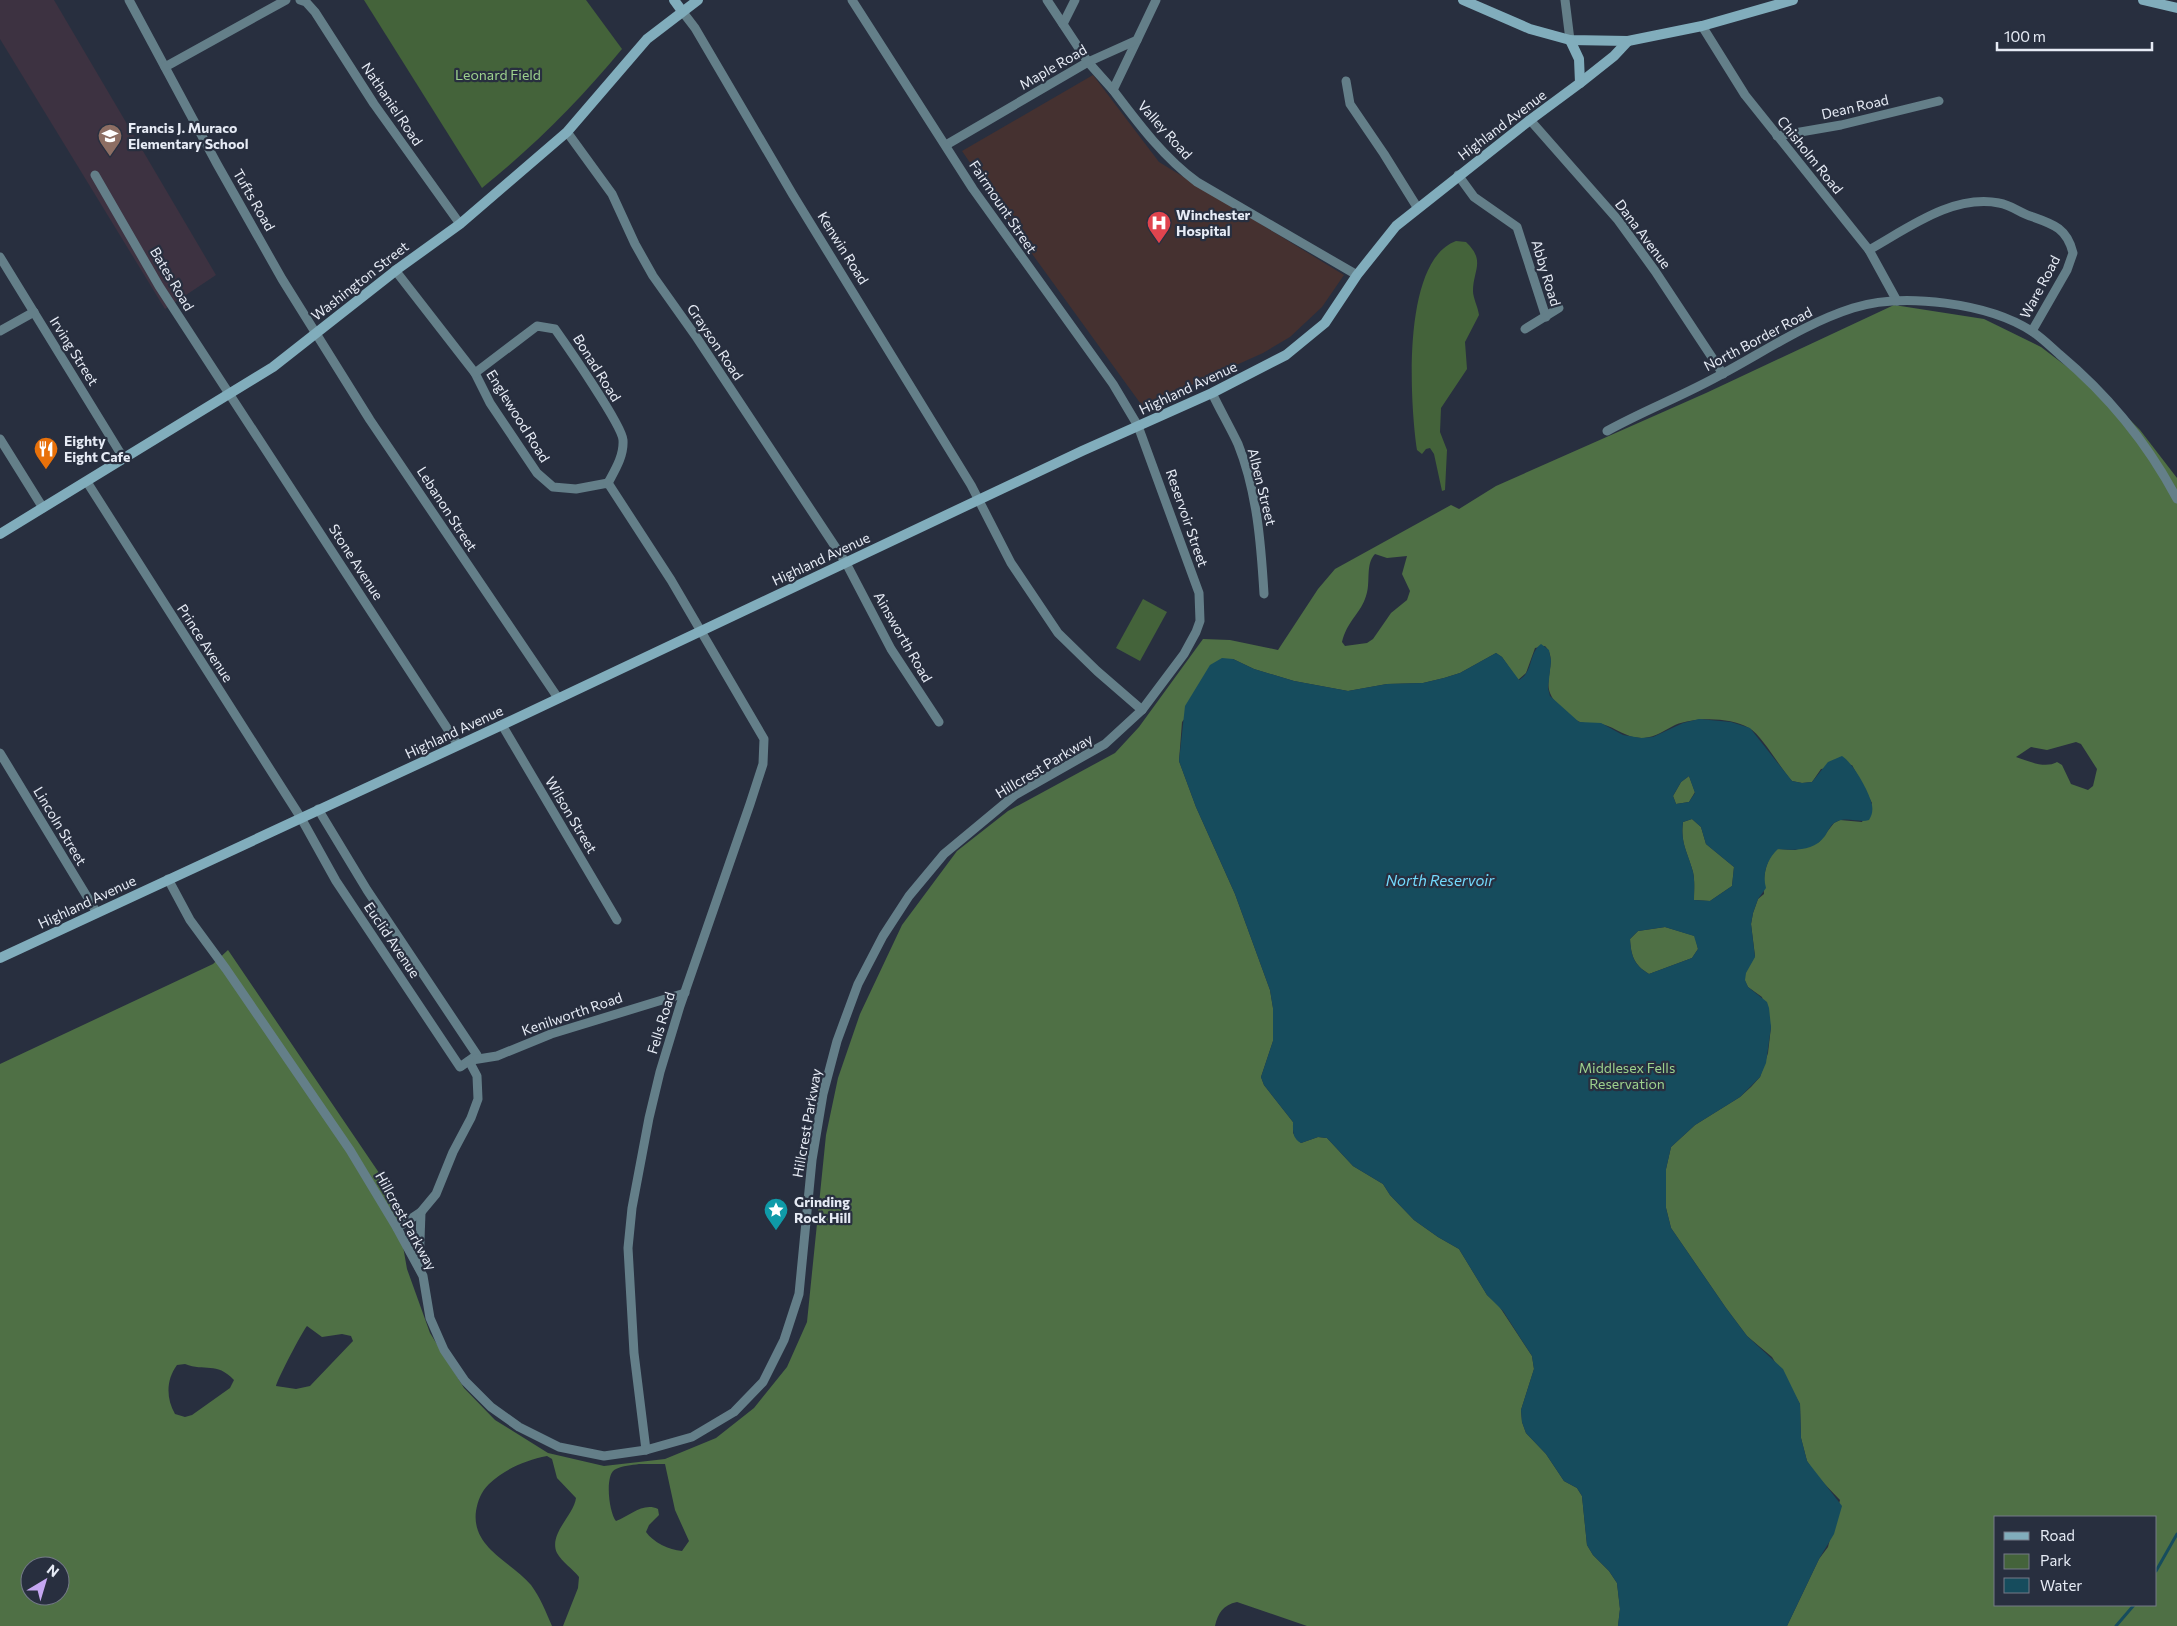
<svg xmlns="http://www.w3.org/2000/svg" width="2177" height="1626" font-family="Commissioner,sans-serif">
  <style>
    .education { fill: #3d3241 }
    .medical { fill: #453130 }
    .green { fill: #44633a }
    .forest { fill: #4f7045; fill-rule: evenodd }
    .water { fill: #164c5d; fill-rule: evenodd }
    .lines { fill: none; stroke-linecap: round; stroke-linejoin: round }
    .stream { stroke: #164c5d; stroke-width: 3 }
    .street { stroke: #647f89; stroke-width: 9 }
    .secondary { stroke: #81adbc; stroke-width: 10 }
    .labels { text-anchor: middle; stroke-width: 4.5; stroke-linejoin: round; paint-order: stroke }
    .street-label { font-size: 14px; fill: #e6ebf5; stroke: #282f3f }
    .park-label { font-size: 14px; fill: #9dd18d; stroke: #282f3f }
    .poi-label { font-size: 14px; font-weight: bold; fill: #e6ebf5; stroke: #282f3f; text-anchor: start }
    .water-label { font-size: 15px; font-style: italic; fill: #73dafd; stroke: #282f3f }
  </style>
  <rect width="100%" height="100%" fill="#282f3f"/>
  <path class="education" d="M0,0H54L216,275L165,309L0,39Z"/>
  <path class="medical" d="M1093,75L1159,162L1344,275L1322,307L1290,337L1263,353L1143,407L1030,251L962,151Z"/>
  <g class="green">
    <path d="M364,0H586L622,49C580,100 534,146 482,188Z"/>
    <path d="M1456,241L1466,242C1486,261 1473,270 1473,291C1473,298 1478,307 1479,315L1465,342L1467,369L1441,408L1440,432L1447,450L1445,490L1442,491L1434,454L1430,448L1426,449L1422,454L1417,450C1410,403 1401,261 1456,241Z"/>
    <path d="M1143,599L1167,612L1140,661L1116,648Z"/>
  </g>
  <g class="forest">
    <path d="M1894,305L1984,319L2041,347L2108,398L2140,430L2177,478V1626H1787L1819,1559L1828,1547L1840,1500L1816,1475L1807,1461L1801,1438L1800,1404L1772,1357L1747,1336L1726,1308L1671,1228L1666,1208V1169L1671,1147L1695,1125L1740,1097L1751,1087L1760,1077L1768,1053L1771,1027L1762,997L1748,987L1745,981V973L1755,956L1751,924L1753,913L1758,899L1764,894C1763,877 1765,860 1777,849L1795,850L1819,842L1834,823L1840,820L1862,822L1872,803L1852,765L1821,769L1812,782L1802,783L1792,781C1780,768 1762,735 1749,728C1729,717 1696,717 1675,725C1665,730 1656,737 1644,738C1627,739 1617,728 1602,724C1594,722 1583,725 1576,720C1567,714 1554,704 1550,693C1544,678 1558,659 1545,646L1535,648L1526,673L1518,680L1502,657L1496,653L1460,673L1444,678L1423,683L1387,684L1348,691L1294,681L1254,669L1233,659L1182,722L1179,761L1196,807L1235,894L1270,990L1273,1008V1041L1261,1077L1264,1085L1293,1122V1133L1301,1143L1318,1137L1327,1138L1353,1166L1383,1184L1390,1195L1414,1220L1438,1237L1459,1249L1487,1295L1499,1306L1532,1356L1534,1369L1521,1410L1522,1422L1526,1433L1546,1454L1564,1481L1577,1488L1582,1496L1587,1545L1593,1555L1609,1571L1617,1583L1620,1609L1618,1626H1307L1237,1602C1223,1605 1218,1613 1215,1626H563L578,1588L579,1577C573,1569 562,1562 557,1553C548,1534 574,1515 576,1498L557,1478L552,1459L547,1456C526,1460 505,1469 489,1484C481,1492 478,1500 476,1511C471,1548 512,1562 531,1585C540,1597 546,1612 552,1626H0V1064L213,964L228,950L394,1195L407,1269L430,1333L464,1388L495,1420L548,1453L604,1466L665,1459L716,1438L754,1408L787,1367L807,1322L826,1135L838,1078L860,1014L902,925L957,851L1008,811L1115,753L1139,727L1203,639L1230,640L1278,650L1318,589L1335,569L1451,505L1459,509L1496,486L1706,393ZM1375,554L1387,558L1407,556L1402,574L1410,591L1407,600L1391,613L1373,639L1367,643L1345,646L1342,642C1347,621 1361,613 1366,596C1371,583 1365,564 1375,554ZM2076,742L2081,744L2097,769L2093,786L2088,790L2071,784L2062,765L2057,762C2045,769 2028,761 2016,757L2031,747L2047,750ZM307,1326L322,1337L342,1334L351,1336L353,1341L310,1386L296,1389L276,1386C277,1380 302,1332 307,1326ZM185,1364C205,1372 216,1361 234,1380L230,1388L192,1415L185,1417L175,1414C166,1398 166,1380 177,1365ZM639,1464H665L675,1510L689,1541L682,1551C669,1550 653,1542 646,1532L649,1525L659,1515L658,1509C643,1502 630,1516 616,1521C609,1513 604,1473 616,1469C622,1466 632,1465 639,1464ZM1996,1517H2156V1605H1996ZM30,1566H60V1596H30Z"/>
    <path d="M1689,776L1695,792L1689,802L1676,804L1673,796L1681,782Z"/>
    <path d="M1692,819L1701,827L1706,844L1734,867L1732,886L1710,901L1694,900C1694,891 1695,881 1693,872C1688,853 1680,843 1683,822Z"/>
    <path d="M1665,927L1695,936L1698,949L1692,958L1649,974C1634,965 1631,956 1630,939L1638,931Z"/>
  </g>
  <path class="water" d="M1541,644L1549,650L1551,661L1548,688L1550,696L1579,722L1601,723L1623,735L1641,738L1653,737L1683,723L1699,719L1731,722L1750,728L1792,781L1802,783L1812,782L1828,762L1842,756C1853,763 1869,791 1872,805C1873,811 1872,815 1869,820C1859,823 1848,817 1838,821C1830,824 1829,830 1825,836C1813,852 1795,850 1778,849C1767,859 1762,874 1766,888L1758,899L1753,913L1751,924L1755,957L1746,973L1745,980L1748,987L1767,1002L1769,1008L1771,1027L1766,1063L1760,1077L1740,1097L1695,1125L1671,1147L1666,1169V1208L1671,1228L1726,1308L1747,1336L1783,1369L1800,1404L1801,1438L1807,1461L1842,1506L1834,1534L1819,1559L1787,1626H1618L1620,1609L1617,1583L1609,1571L1593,1555L1587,1545L1582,1496L1577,1488L1564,1481L1546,1454L1526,1433L1522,1422L1521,1410L1534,1369L1532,1356L1503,1311L1487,1295L1459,1249L1438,1237L1414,1220L1390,1195L1383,1184L1353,1166L1327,1138L1318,1137L1301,1143C1292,1138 1293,1131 1293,1122L1264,1085L1261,1077L1273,1041V1008L1270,990L1235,894L1196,807L1179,761L1185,706L1210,665L1222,658L1233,659L1254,669L1294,681L1348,691L1387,684L1423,683L1444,678L1460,673L1496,653L1502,657L1519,680C1533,673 1529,652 1541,644ZM1689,776L1695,793L1689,802L1676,804L1673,796L1681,782ZM1692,819L1701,827L1706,844L1734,867L1732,886L1710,901L1694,900C1694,891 1695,881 1693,872C1688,853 1680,843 1683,822ZM1665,927L1694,936L1698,949L1692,958L1649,974C1634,965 1631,956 1630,939L1638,931Z"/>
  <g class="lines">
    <g class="stream">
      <path d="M2156,1571L2177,1534"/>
      <path d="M2116,1626L2134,1605"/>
    </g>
    <g class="street">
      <path d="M129,0L217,164L282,279L370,420L558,698"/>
      <path d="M300,0L306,2L315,12L374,104L460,224"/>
      <path d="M1047,0L1088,62L1113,90"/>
      <path d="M1565,0L1570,40"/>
      <path d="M682,11L695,28L793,195L971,485L1011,563L1058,633L1097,671L1142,710"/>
      <path d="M1063,24L1075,0"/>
      <path d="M1702,26L1745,95L1869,250L1897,301"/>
      <path d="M1137,40L1113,90C1138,123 1163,157 1197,182L1357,275"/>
      <path d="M165,67L286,0"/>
      <path d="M1346,81L1350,104L1384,154L1417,207"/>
      <path d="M1530,120L1618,220L1655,271L1723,374"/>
      <path d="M567,132L612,194L635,244L653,276L697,338L846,563L891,649L939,722"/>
      <path d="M1777,136L1841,125L1939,101"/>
      <path d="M946,145L1088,62L1137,40L1156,0"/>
      <path d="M95,175L159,286L458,745"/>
      <path d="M1458,175L1474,197L1517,227L1546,317"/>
      <path d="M1869,250C1907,229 1952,194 1999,203C2011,205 2019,212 2030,216C2053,224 2067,228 2073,253L2067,270L2032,331"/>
      <path d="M0,257L124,459"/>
      <path d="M395,270L475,373L490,403L537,473L553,487L576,489L608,483L671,580L764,739L763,764L750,804L680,1006L660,1072L649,1118L632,1208L628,1248L634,1353L646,1450"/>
      <path d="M1525,329L1559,308"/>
      <path d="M0,331L34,312"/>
      <path d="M475,373L537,326L555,329C567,346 622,425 623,440C624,456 615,470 608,483"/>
      <path d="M1212,393C1220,410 1230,427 1238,444C1257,491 1261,544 1264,594"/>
      <path d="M1607,431C1645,410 1685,395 1722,374C1765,351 1806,323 1853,308C1903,292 1989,303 2033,332C2042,338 2050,346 2059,354C2108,395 2147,442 2177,499"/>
      <path d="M0,439L43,508"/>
      <path d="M87,482L301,818L336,881L460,1067L477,1055L367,890L318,809"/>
      <path d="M502,725L617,920"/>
      <path d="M0,753L97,913"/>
      <path d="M168,879L190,920L226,969L350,1150L397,1228L423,1276L430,1318L444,1350L465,1381L491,1407L519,1427L559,1447L604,1456L646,1450L692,1437L734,1412L763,1382L784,1340L799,1294L812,1160L823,1094L837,1041L858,984L883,936L909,896L944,854L1015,795L1105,744L1142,710L1184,654L1196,632L1200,621L1199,593L1138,426L1113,384L973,189L852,0"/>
      <path d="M472,1060L497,1056L551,1034L685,993"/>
      <path d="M397,1228L421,1212L436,1194L453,1152L471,1118L478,1099L477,1076L469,1061"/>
      <path d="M419,1268L421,1212"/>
    </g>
    <g class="secondary">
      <path d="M674,0L682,11"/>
      <path d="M1463,0L1530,29L1570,40L1628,41L1702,26L1793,0"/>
      <path d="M2143,0L2177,8"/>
      <path d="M1580,83L1614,56L1628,41"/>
      <path d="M0,534L273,367L399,268L460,224L567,132L647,39L698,0"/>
      <path d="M0,958L502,725L1082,451L1212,393L1286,355L1325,323L1357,275L1396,226L1530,120L1580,83L1579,59L1570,40"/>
    </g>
  </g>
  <defs>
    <symbol id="school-pin" viewBox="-11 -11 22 30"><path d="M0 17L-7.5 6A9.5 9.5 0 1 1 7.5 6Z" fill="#8d6e63" stroke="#282f3f"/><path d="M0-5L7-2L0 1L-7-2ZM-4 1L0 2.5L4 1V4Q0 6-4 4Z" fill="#fff"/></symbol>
    <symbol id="hospital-pin" viewBox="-11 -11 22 30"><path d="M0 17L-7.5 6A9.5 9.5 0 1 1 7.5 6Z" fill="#e0444e" stroke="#282f3f"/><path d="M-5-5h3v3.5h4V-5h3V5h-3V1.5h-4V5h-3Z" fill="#fff"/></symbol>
    <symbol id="restaurant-pin" viewBox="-11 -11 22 30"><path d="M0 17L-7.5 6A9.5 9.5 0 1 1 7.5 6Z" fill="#e8710a" stroke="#282f3f"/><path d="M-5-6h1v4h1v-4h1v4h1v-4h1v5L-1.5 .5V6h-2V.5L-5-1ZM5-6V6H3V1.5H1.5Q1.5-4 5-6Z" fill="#fff"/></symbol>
    <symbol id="sight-pin" viewBox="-11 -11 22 30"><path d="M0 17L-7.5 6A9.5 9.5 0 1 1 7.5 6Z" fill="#0f9aa8" stroke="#282f3f"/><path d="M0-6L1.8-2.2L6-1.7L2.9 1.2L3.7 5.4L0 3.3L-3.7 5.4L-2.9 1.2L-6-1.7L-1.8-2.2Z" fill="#fff"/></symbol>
  </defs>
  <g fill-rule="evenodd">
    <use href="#school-pin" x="96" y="122" width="28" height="38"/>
    <use href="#hospital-pin" x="1145" y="209" width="28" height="38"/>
    <use href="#restaurant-pin" x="32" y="435" width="28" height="38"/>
    <use href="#sight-pin" x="762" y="1196" width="28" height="38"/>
  </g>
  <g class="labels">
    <g class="street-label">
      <text transform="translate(1053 67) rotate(-30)" y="5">Maple Road</text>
      <text transform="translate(392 104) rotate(56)" y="5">Nathaniel Road</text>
      <text transform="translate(1855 107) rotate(-13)" y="5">Dean Road</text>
      <text transform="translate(1502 125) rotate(-37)" y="5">Highland Avenue</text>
      <text transform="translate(1165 130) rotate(48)" y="5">Valley Road</text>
      <text transform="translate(1810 155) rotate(51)" y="5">Chisholm Road</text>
      <text transform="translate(254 200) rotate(60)" y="5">Tufts Road</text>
      <text transform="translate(1003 207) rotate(56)" y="5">Fairmount Street</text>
      <text transform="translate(1643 234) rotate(53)" y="5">Dana Avenue</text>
      <text transform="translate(843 248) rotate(58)" y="5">Kenwin Road</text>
      <text transform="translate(1546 273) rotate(73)" y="5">Abby Road</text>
      <text transform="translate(172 279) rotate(59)" y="5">Bates Road</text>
      <text transform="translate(360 281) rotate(-38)" y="5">Washington Street</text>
      <text transform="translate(2040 287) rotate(-62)" y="5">Ware Road</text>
      <text transform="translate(1758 339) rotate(-28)" y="5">North Border Road</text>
      <text transform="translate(715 342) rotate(56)" y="5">Grayson Road</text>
      <text transform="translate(74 351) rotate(58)" y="5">Irving Street</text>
      <text transform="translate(597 368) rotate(58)" y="5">Bonad Road</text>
      <text transform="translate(1188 388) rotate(-25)" y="5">Highland Avenue</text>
      <text transform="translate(518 416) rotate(58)" y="5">Englewood Road</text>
      <text transform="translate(1262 487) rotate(76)" y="5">Alben Street</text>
      <text transform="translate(447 509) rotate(57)" y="5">Lebanon Street</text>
      <text transform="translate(1187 518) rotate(71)" y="5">Reservoir Street</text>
      <text transform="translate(821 559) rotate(-25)" y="5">Highland Avenue</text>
      <text transform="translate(356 562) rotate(57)" y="5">Stone Avenue</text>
      <text transform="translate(903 637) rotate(60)" y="5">Ainsworth Road</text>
      <text transform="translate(205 643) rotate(57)" y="5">Prince Avenue</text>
      <text transform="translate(454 732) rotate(-25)" y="5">Highland Avenue</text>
      <text transform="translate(1044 766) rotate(-31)" y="5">Hillcrest Parkway</text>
      <text transform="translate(571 815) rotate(59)" y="5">Wilson Street</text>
      <text transform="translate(60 826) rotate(59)" y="5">Lincoln Street</text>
      <text transform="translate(87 902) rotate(-25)" y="5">Highland Avenue</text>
      <text transform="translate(392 940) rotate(56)" y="5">Euclid Avenue</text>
      <text transform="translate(572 1014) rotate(-19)" y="5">Kenilworth Road</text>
      <text transform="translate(661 1023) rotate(-73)" y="5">Fells Road</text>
      <text transform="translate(807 1123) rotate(-80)" y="5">Hillcrest Parkway</text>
      <text transform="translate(406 1221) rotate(61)" y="5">Hillcrest Parkway</text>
    </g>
    <g class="park-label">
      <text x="498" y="80">Leonard Field</text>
      <text x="1627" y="1073">Middlesex Fells<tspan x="1627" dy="16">Reservation</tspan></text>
    </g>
    <g class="poi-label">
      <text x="128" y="133">Francis J. Muraco<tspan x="128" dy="16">Elementary School</tspan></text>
      <text x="1176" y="220">Winchester<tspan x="1176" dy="16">Hospital</tspan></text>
      <text x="64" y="446">Eighty<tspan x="64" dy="16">Eight Cafe</tspan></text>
      <text x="794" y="1207">Grinding<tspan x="794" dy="16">Rock Hill</tspan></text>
    </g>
    <g class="water-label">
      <text x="1440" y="886">North Reservoir</text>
    </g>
  </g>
  <rect x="1994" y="1516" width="162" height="90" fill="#282f3f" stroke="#747a88"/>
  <rect x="2004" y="1532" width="25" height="8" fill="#81adbc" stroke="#747a88"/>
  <text x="2040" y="1541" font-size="15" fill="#e6ebf5">Road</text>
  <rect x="2004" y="1554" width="25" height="15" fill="#44633a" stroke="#747a88"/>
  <text x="2040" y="1566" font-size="15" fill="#e6ebf5">Park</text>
  <rect x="2004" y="1578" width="25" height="15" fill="#164c5d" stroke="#747a88"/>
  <text x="2040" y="1591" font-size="15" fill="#e6ebf5">Water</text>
  <g transform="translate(45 1581) rotate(38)"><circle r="24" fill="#282f3f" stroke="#747a88"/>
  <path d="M0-4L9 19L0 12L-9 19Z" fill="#c5a7f1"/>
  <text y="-8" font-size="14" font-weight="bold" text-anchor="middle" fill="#e6ebf5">N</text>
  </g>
  <path d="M1997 42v8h155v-8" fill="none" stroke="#e6ebf5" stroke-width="2.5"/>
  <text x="2004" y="42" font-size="15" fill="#e6ebf5" stroke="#282f3f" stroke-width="4" paint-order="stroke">100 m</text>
</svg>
